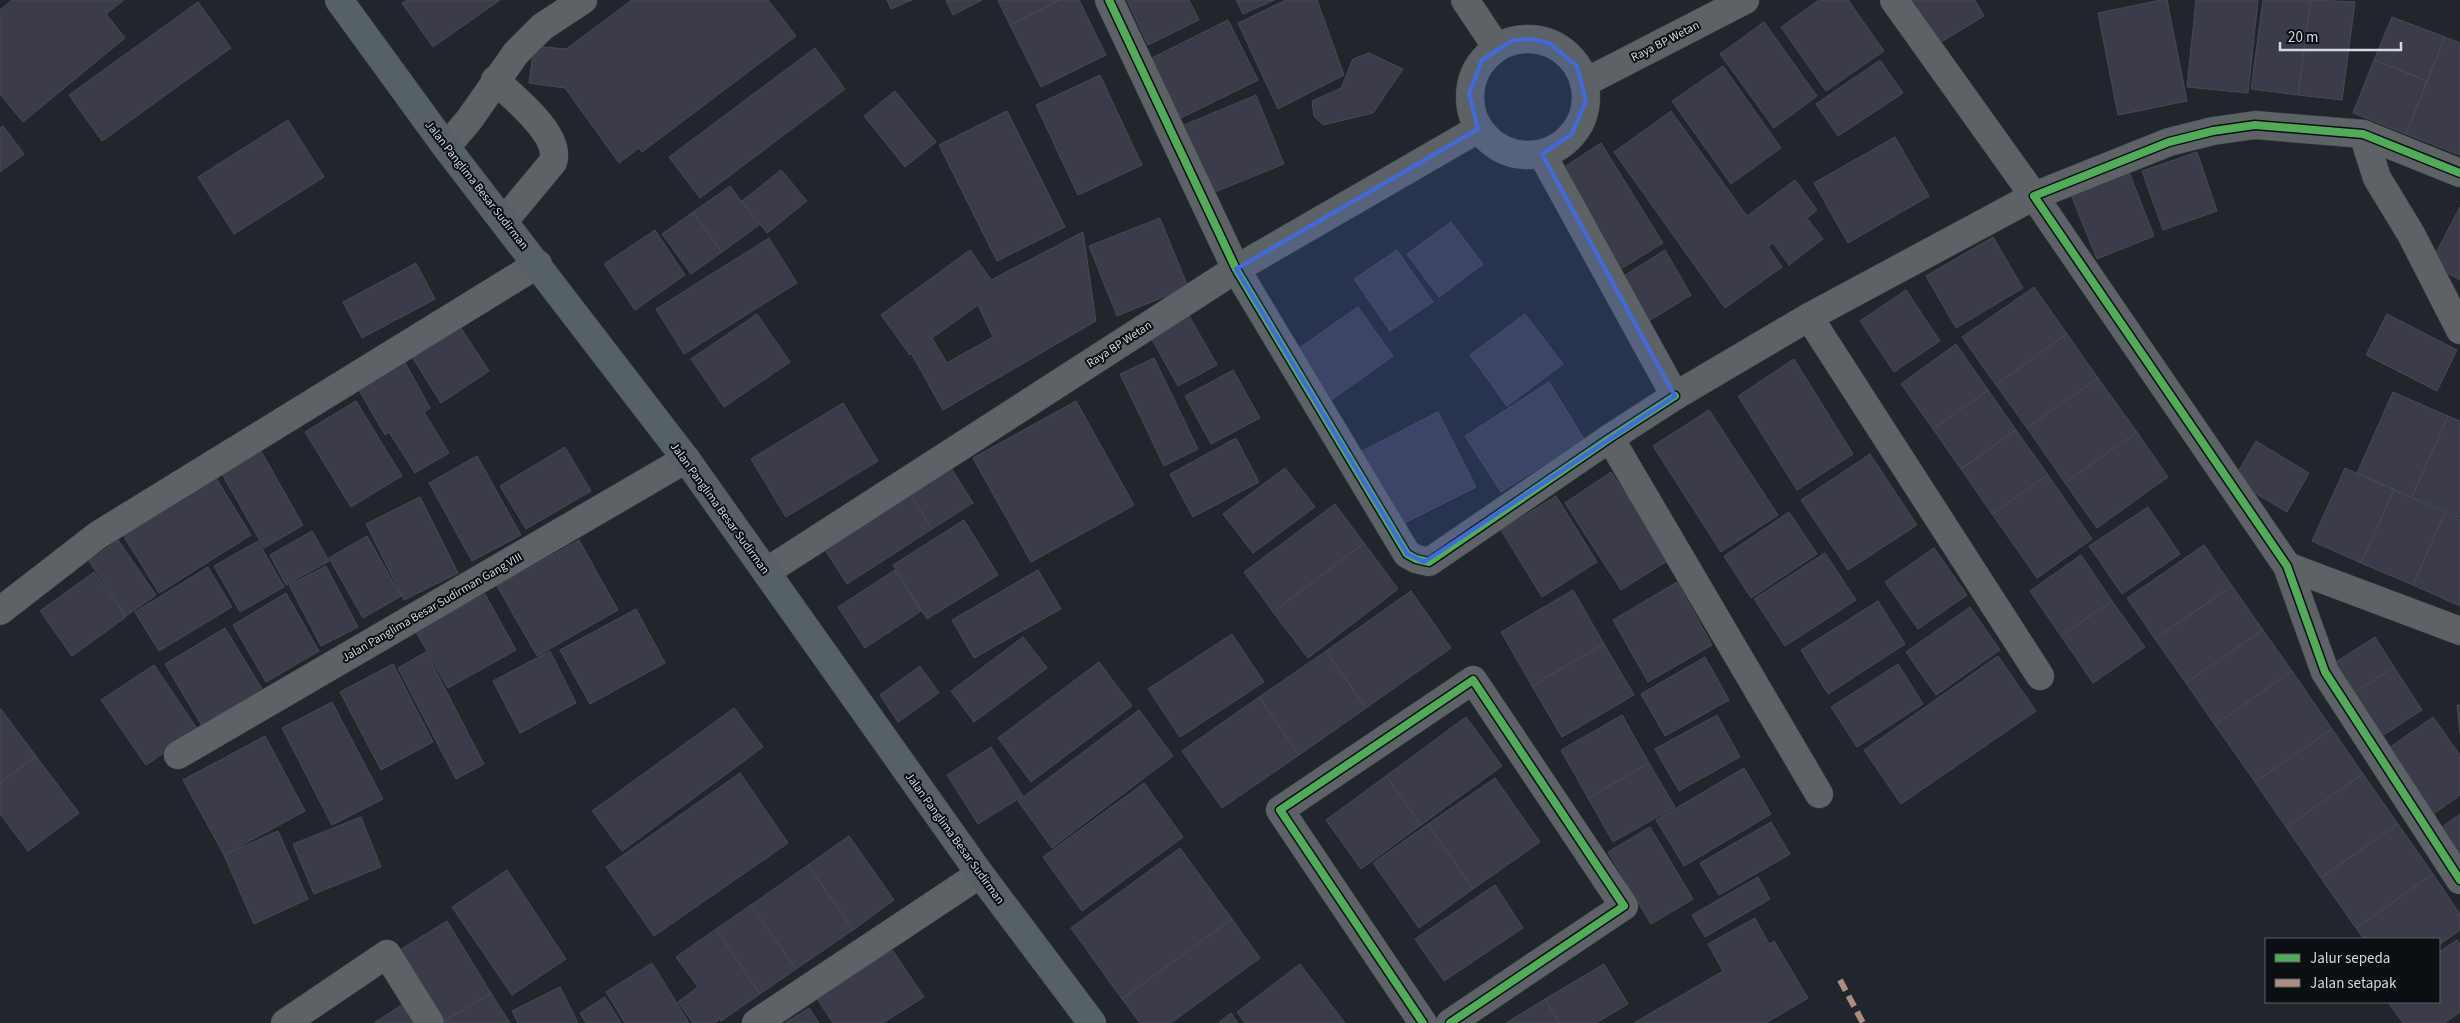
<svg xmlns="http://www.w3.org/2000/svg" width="2460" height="1023" font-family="'Source Sans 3',sans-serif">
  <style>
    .building { fill: #3b3b4a; stroke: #484b50; fill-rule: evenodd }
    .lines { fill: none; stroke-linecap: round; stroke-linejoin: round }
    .minor-casing { stroke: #3c4045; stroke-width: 29 }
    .major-casing { stroke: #3c4045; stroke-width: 29 }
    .minor { stroke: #5d6266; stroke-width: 28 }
    .major { stroke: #566166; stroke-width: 28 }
    .quiet { stroke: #ac8f84; stroke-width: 6; stroke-dasharray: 12 6; stroke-linecap: butt }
    .cycleway-casing { stroke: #0b0f13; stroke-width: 11 }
    .cycleway { stroke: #51ab58; stroke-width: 8 }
    .marked { fill: #426ada; fill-opacity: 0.2; stroke: #426ada; stroke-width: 4; stroke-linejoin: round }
    .labels { text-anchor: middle; stroke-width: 4; stroke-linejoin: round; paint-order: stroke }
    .street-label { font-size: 12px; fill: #d4dae0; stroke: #0b0f13 }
  </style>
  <rect width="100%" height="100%" fill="#21262c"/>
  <g class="building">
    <path d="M12,0H124L106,14L125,38L23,122L0,94V10Z"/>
    <path d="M407,0H500L433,47L402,3Z"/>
    <path d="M632,0H768L796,36L642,152L639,148L619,163L565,88L529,83L534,46L566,49Z"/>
    <path d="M887,0H912L891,9Z"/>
    <path d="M946,0H982L953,15Z"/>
    <path d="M998,0H1060L1010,25Z"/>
    <path d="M1060,0H1079L1106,55L1041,87L1010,25Z"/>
    <path d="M1127,0H1189L1199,20L1148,45Z"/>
    <path d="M1236,0H1274L1243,14Z"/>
    <path d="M1286,0H1317L1344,75L1278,109L1238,23Z"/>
    <path d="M1819,0H1848L1884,51L1826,91L1781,27Z"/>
    <path d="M1905,0H1975L1984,16L1933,47Z"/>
    <path d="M2161,0H2167L2187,101L2118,115L2098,13Z"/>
    <path d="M2196,0H2258L2248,93L2187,87Z"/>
    <path d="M2263,0H2311L2298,95L2251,89Z"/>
    <path d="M2311,0L2355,2L2342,100L2298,95Z"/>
    <path d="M198,2L231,48L102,141L69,95Z"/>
    <path d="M2392,17L2445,37L2427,81L2374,60Z"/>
    <path d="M1228,20L1258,80L1181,118L1152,58Z"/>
    <path d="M1764,22L1817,96L1774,128L1720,54Z"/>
    <path d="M2445,37L2460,43V155L2406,134Z"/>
    <path d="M815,48L845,89L700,198L669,157Z"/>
    <path d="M1369,53L1403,69L1373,113L1323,125L1314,116L1312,101L1341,88L1353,59Z"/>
    <path d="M1880,60L1903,93L1838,136L1816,104Z"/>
    <path d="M2374,60L2427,81L2406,134L2353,113Z"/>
    <path d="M1723,66L1781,148L1731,184L1672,101Z"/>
    <path d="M1100,75L1142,165L1078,195L1036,105Z"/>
    <path d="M895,91L936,142L905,167L864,116Z"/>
    <path d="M1256,95L1284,164L1205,196L1177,128Z"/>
    <path d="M1007,111L1065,227L997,261L939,145Z"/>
    <path d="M1671,111L1747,216L1795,180L1817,210L1807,218L1823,239L1789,265L1773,243L1768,246L1782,267L1725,308L1614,152Z"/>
    <path d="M288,120L324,177L234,234L198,177Z"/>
    <path d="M3,126L24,154L0,172V128Z"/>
    <path d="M1895,137L1929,196L1848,243L1814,183Z"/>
    <path d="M1601,143L1663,243L1616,272L1555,173Z"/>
    <path d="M2197,152L2217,211L2163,230L2142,171Z"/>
    <path d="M781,170L807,201L767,233L742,201Z"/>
    <path d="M2129,172L2154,236L2097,259L2071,195Z"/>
    <path d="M730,186L759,225L722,252L693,212Z"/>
    <path d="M2460,207V280L2430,264Z"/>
    <path d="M693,212L722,252L691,274L662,234Z"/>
    <path d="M1160,218L1188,287L1117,316L1089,246Z"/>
    <path d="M1451,222L1483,264L1439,297L1407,254Z"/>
    <path d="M655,230L685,275L635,310L604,264Z"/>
    <path d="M1083,232L1096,321L943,410L911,353L910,355L881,315L970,250L991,280ZM978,305L993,337L947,363L932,338Z"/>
    <path d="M1993,237L2023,288L1956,328L1926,276Z"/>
    <path d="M769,238L797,283L684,354L656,309Z"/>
    <path d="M1397,250L1433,302L1390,331L1354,279Z"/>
    <path d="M1665,250L1691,295L1641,326L1614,282Z"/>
    <path d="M416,263L435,299L362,338L343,302Z"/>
    <path d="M2034,287L2067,334L1996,385L1962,337Z"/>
    <path d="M1906,290L1940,341L1894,372L1860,321Z"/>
    <path d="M1358,307L1393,356L1330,401L1295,351Z"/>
    <path d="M757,314L790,362L724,407L691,359Z"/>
    <path d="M1188,314L1217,365L1178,386L1150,336Z"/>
    <path d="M1525,314L1563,364L1507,406L1470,355Z"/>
    <path d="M2387,314L2457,350L2437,391L2366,355Z"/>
    <path d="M459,325L489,371L441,403L411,355Z"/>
    <path d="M2067,334L2098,378L2027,428L1996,385Z"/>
    <path d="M1956,344L1988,390L1933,429L1901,384Z"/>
    <path d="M1154,358L1198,449L1164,466L1120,374Z"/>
    <path d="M403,359L430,408L424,412L449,453L415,473L389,432L385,435L356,385Z"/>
    <path d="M1794,359L1853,454L1797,490L1738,396Z"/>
    <path d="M1233,370L1260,418L1211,444L1185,396Z"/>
    <path d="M2098,378L2137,432L2065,483L2027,428Z"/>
    <path d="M1549,382L1584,439L1501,492L1465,436Z"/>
    <path d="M1988,390L2016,430L1961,469L1933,429Z"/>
    <path d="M2393,392L2448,416L2412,497L2357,473Z"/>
    <path d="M356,401L402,476L351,507L305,432Z"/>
    <path d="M1076,401L1134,505L1031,562L973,458Z"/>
    <path d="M843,403L878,461L786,517L751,459Z"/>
    <path d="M1709,410L1778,515L1721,552L1653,446Z"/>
    <path d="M1438,412L1476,487L1395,528L1358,453Z"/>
    <path d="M2448,416L2460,421V518L2412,497Z"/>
    <path d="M2016,430L2048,475L1992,514L1961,469Z"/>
    <path d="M2137,432L2168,477L2097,528L2065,483Z"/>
    <path d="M1236,438L1259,482L1193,517L1170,474Z"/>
    <path d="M2256,441L2309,473L2287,512L2233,480Z"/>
    <path d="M565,447L591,491L526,529L500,486Z"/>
    <path d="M261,451L303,525L264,548L222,474Z"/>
    <path d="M1870,454L1917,525L1848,570L1801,500Z"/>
    <path d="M477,456L521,535L472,561L429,483Z"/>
    <path d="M951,468L973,503L932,529L910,494Z"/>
    <path d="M1285,468L1315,507L1253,553L1223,514Z"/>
    <path d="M2345,468L2394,490L2361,563L2312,541Z"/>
    <path d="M211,470L251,535L159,593L118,527Z"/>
    <path d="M1611,472L1669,560L1621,590L1565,503Z"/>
    <path d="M2048,475L2092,539L2037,578L1992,514Z"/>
    <path d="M2394,490L2445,513L2413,585L2361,563Z"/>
    <path d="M910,494L932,529L847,584L824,548Z"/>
    <path d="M1556,496L1597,562L1542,597L1501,530Z"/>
    <path d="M420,497L458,573L404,600L366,524Z"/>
    <path d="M1335,504L1364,543L1273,612L1244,572Z"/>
    <path d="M2148,507L2180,554L2122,594L2089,546Z"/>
    <path d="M1789,512L1817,554L1751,598L1724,556Z"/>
    <path d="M2445,513L2460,520V606L2413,585Z"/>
    <path d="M964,520L998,575L927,619L893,565Z"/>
    <path d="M312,531L329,561L286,585L270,555Z"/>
    <path d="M367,536L401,596L363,618L329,558Z"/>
    <path d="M118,540L156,595L126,616L89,561Z"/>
    <path d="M579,540L618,610L537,656L497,586Z"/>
    <path d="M258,541L284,587L240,612L214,566Z"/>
    <path d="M1364,543L1398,589L1308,658L1273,612Z"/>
    <path d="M2204,545L2232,586L2155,639L2127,598Z"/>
    <path d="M1934,548L1967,595L1918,629L1885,582Z"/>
    <path d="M1825,553L1856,600L1785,646L1754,599Z"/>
    <path d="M2081,555L2112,601L2061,636L2030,591Z"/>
    <path d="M326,566L358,627L321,646L289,585Z"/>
    <path d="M208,567L232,607L159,651L135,612Z"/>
    <path d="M895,570L921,611L865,648L838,607Z"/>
    <path d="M1038,570L1061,609L974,658L952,620Z"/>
    <path d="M94,572L126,617L72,656L40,611Z"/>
    <path d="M1677,582L1712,645L1648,682L1613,620Z"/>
    <path d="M2232,586L2263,630L2186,683L2155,639Z"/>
    <path d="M1573,590L1604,644L1532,686L1501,632Z"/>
    <path d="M1411,591L1451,648L1366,708L1326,651Z"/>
    <path d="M286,593L319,651L266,682L233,625Z"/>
    <path d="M485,594L516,650L448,688L416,632Z"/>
    <path d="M1878,601L1905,644L1828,694L1801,650Z"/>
    <path d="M2112,601L2145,647L2093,683L2061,636Z"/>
    <path d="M1970,607L2000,650L1936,695L1906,652Z"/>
    <path d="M636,609L665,663L590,704L560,650Z"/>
    <path d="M225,628L264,692L204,729L165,664Z"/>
    <path d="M2263,630L2292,671L2215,725L2186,683Z"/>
    <path d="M1232,634L1264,682L1180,737L1148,689Z"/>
    <path d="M1023,637L1047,668L974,722L951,691Z"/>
    <path d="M2375,637L2394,667L2348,697L2328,667Z"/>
    <path d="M1604,644L1634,695L1562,737L1532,686Z"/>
    <path d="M550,651L576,703L520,733L493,681Z"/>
    <path d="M1326,651L1366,708L1299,755L1259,697Z"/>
    <path d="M426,652L484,764L456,779L398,668Z"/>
    <path d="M1998,656L2036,711L1901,804L1864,750Z"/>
    <path d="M1705,657L1729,700L1665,736L1641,694Z"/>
    <path d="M1099,662L1132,706L1031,782L998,738Z"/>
    <path d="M393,664L433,742L381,770L340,692Z"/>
    <path d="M1898,664L1923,704L1857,747L1831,707Z"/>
    <path d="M154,665L198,730L146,765L101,700Z"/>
    <path d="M920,666L939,693L898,722L880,695Z"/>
    <path d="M2394,667L2422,710L2376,740L2348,697Z"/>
    <path d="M2292,671L2332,729L2255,782L2215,725Z"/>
    <path d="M1259,697L1299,755L1222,808L1182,751Z"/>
    <path d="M332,702L383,799L332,825L282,728Z"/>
    <path d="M2457,705H2460V734Z"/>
    <path d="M0,708L36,756L0,783Z"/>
    <path d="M734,708L763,747L622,851L592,811Z"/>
    <path d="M1139,710L1173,756L1052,848L1018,801Z"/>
    <path d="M1622,715L1649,763L1588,798L1561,750Z"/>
    <path d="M1717,715L1740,757L1679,791L1655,749Z"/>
    <path d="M1466,717L1502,766L1421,825L1386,776Z"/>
    <path d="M2433,717L2460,755V795L2432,815L2386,750Z"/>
    <path d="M2332,729L2363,774L2286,827L2255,782Z"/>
    <path d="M265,736L305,811L224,855L183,780Z"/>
    <path d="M991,747L1023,796L978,824L947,775Z"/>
    <path d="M36,756L79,813L28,851L0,814V783Z"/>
    <path d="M1649,763L1675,807L1613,842L1588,798Z"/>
    <path d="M1744,768L1771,814L1684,866L1656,820Z"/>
    <path d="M740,773L788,843L654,936L606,867Z"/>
    <path d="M2363,774L2398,824L2321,878L2286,827Z"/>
    <path d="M1386,776L1421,825L1361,869L1326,820Z"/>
    <path d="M1495,778L1540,842L1473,889L1428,824Z"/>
    <path d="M1144,783L1183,837L1082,911L1043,857Z"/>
    <path d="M2460,814V867L2435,832Z"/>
    <path d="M361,817L381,867L314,894L293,844Z"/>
    <path d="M1771,822L1790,854L1719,895L1700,863Z"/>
    <path d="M1428,824L1473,889L1419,928L1373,863Z"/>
    <path d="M2398,824L2433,874L2356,928L2321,878Z"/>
    <path d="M1650,827L1693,899L1651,924L1608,852Z"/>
    <path d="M278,831L308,899L254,924L224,855Z"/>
    <path d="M849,836L894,900L853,930L808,865Z"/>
    <path d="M1180,848L1232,919L1122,999L1071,928Z"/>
    <path d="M808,865L853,930L796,969L751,905Z"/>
    <path d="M507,870L566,959L512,995L452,907Z"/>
    <path d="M2433,874L2460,914V930L2439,945V939H2364L2356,928Z"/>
    <path d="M1758,877L1770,899L1705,937L1692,915Z"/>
    <path d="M1495,885L1523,928L1444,981L1415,939Z"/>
    <path d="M751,905L796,969L760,994L716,929Z"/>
    <path d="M1755,918L1769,944L1774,941L1808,998L1766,1023H1634L1723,971L1708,944Z"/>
    <path d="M1232,919L1260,958L1171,1023H1140L1122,999Z"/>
    <path d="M447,921L491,993L441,1023L390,956Z"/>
    <path d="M716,929L760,994L721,1021L720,1019L714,1023H693L678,1002L698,987L676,957Z"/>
    <path d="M2457,940L2460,944V1012L2445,1023H2403L2388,1002H2439V952Z"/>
    <path d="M891,948L924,997L883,1023H833L816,997Z"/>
    <path d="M652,963L689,1023H625L606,992Z"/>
    <path d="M1300,964L1345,1023H1245L1237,1012Z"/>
    <path d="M1604,964L1628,1004L1596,1023H1559L1545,999Z"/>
    <path d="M560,987L578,1023H518L512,1011Z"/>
    <path d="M491,993L510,1023H441Z"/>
    <path d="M605,997L621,1023H586L580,1013Z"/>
    <path d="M411,999L427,1023H374Z"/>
    <path d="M1545,999L1559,1023H1506Z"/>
    <path d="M809,1008L819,1023H785Z"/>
    <path d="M1231,1013L1238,1023H1218Z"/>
  </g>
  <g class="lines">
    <defs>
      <g id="minor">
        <path d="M1109,0L1236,269L1407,554L1416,559L1429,562L1610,438L1675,396"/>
        <path d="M1465,0L1497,48"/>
        <circle cx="1528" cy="97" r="58"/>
        <path d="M495,80C513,97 562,135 553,162L504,221"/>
        <path d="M1584,83L1745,0"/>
        <path d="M2363,134L2377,178L2411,234L2460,330"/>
        <path d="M446,147L469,120L516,53L542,27L583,0"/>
        <path d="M1542,154L1675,396L1809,317L2034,196L1894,0"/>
        <path d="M2460,173L2363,134L2255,125L2213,131L2169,142L2034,196L2287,566L2325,672L2460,880"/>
        <path d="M1809,317L2040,676"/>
        <path d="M1610,438L1819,794"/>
        <path d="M2287,566L2460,631"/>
        <path d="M766,572L1236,269L1478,129"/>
        <path d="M0,611L98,535L538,264"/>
        <path d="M178,755L686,459"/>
        <path d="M285,1023L387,954L430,1023"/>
        <path d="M756,1023L980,874"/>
        <path d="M1423,1023L1280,810L1473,680L1624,906L1450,1023"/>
      </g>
      <path id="major" d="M339,0L446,147L686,459L980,874L1092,1023"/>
    </defs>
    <use href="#minor" class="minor-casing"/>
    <use href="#major" class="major-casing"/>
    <use href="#minor" class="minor"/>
    <use href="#major" class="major"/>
    <path class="quiet" d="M1840,980L1863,1023"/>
    <defs>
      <g id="cycleway">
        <path d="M1109,0L1236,269L1407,554L1416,559L1429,562L1610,438L1675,396"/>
        <path d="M2460,173L2363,134L2255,125L2213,131L2169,142L2034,196L2287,566L2325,672L2460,880"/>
        <path d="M1423,1023L1280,810L1473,680L1624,906L1450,1023"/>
      </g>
    </defs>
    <use href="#cycleway" class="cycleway-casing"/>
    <use href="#cycleway" class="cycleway"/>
  </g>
  <path class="marked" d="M1531,39L1549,43L1577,66L1586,101L1572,134L1542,154L1675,396L1424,562L1407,554L1236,269L1478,129L1469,94L1482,60L1513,40Z"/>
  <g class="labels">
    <g class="street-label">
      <text transform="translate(1665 41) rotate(-27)" y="4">Raya BP Wetan</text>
      <text transform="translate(477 185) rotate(52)" y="4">Jalan Panglima Besar Sudirman</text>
      <text transform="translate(1119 344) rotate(-33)" y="4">Raya BP Wetan</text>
      <text transform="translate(720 508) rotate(54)" y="4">Jalan Panglima Besar Sudirman</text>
      <text transform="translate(432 607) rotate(-30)" y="4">Jalan Panglima Besar Sudirman Gang VIII</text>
      <text transform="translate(955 838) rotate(54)" y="4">Jalan Panglima Besar Sudirman</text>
    </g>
  </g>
  <rect x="2265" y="938" width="175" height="65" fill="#0b0f13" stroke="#5b6065"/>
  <rect x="2275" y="954" width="25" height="8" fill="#51ab58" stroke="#5b6065"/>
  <text x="2310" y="963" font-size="15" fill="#d4dae0">Jalur sepeda</text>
  <rect x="2275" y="979" width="25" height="8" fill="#ac8f84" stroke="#5b6065"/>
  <text x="2310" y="988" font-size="15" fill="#d4dae0">Jalan setapak</text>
  <path d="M2280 42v8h121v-8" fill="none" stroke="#d4dae0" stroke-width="2.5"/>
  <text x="2288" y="42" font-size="15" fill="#d4dae0" stroke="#0b0f13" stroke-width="4" paint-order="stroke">20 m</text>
</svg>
